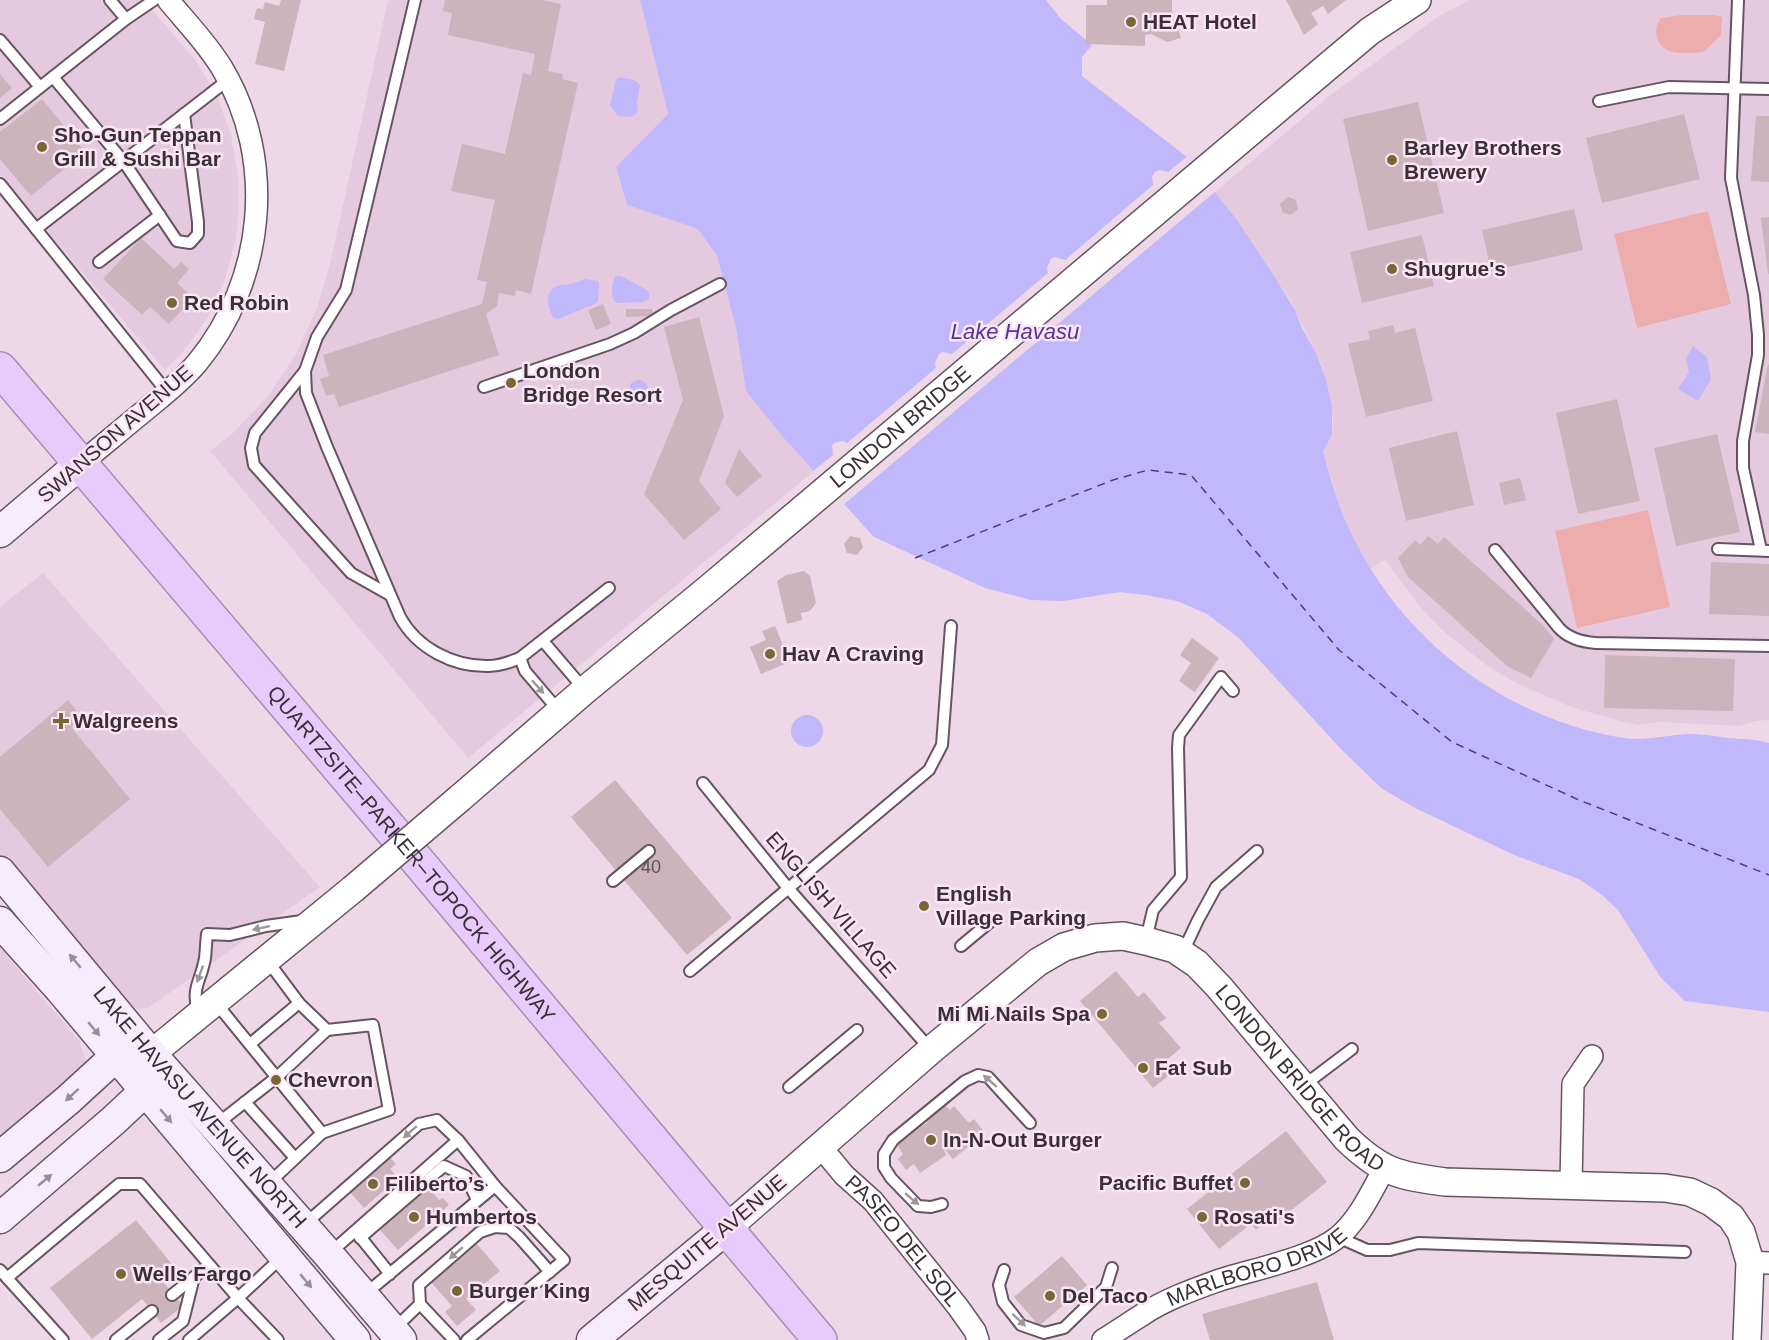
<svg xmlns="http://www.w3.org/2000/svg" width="1769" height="1340" font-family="Arial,sans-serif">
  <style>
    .built { fill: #e5cadf }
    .green { fill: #ecadac }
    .water { fill: #c1b7fb }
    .pier { fill: #eed8e8 }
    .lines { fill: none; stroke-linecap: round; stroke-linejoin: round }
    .ferry { stroke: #503696; stroke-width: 1.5; stroke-dasharray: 8 6; stroke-linecap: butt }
    .building { fill: #cdb3bb }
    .service-casing { stroke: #665461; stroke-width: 14 }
    .minor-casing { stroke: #665461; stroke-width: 24 }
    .tertiary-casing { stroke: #665461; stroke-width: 30 }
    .secondary-casing { stroke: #665461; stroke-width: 33 }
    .trunk-casing { stroke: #a78cb5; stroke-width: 36 }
    .service { stroke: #fff; stroke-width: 10 }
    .minor { stroke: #fff; stroke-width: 21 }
    .tertiary { stroke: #fff; stroke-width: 27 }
    .secondary { stroke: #f7ecfd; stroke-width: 30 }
    .trunk { stroke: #e8cbfa; stroke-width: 33 }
    .tertiary-bridge-casing { stroke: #665461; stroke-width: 30; stroke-linecap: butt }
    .tertiary-bridge { stroke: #fff; stroke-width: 27 }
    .oneway { fill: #9c989a }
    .oneway2 { fill: #988e9a }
    .poi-dot { fill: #7a6534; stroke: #fbe5f5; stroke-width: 2 }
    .labels { text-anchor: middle; stroke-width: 5; stroke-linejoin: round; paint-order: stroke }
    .number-label { font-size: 18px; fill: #5d5157 }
    .poi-label { font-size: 21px; font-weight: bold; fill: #383036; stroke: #fbe5f5; text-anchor: start }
    .street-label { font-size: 21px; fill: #383036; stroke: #fbe5f5 }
    .water-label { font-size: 22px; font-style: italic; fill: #503696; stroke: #fbe5f5 }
  </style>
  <rect width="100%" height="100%" fill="#eed8e8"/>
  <g class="built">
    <path d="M0,0H144L196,61L217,96L231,135L238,177V218L236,239L225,279L208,317L184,351L165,370L0,175Z"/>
    <path d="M388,0H640L668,114L616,167L627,205L698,229L717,256L736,328L746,391L781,435L814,471L468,758L210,451L233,433L268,396L296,354L317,308L331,260Z"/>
    <path d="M1469,0H1769V720L1756,721L1739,726L1659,722L1639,725L1627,723L1571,707L1516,683L1489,667L1442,630L1421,608L1385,560L1370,569L1354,541L1341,512L1323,451L1332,435L1333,421L1329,393L1322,366L1291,301L1215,192L1329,96L1439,16Z"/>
    <path d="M43,573L320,887L148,1008L138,1009L126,1004L0,856V607Z"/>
    <path d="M0,948L80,1042L85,1059L84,1067L0,1145Z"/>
  </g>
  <g class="green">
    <path d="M1681,15H1714L1722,17L1721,35L1703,52C1694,53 1683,54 1673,52C1657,49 1651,31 1661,18Z"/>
    <path d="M1708,211L1731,304L1637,328L1614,234Z"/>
    <path d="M1648,510L1670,607L1577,628L1555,531Z"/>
  </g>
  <g class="water">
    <path d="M640,0H1046L1061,19L1092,45L1082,57V76L1187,157L1237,220L1276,279L1295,310L1302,328L1316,353L1326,379L1332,407V435L1323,451C1331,482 1340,513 1355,541C1407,645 1510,720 1624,738C1643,741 1668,735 1688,734C1701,734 1715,736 1728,738C1742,739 1756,739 1769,743V1012L1685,1001L1661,978L1618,910L1602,895L1579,879L1514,855L1415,808L1381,788L1339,747L1239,638L1207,614L1177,601L1146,595L1120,592L1063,601L1031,600L985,588L874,537L781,435L746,391L736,328L717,256L698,229L627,205L616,167L668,114Z"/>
    <path d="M620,77L635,80L640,85L637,102L638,112L632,117L618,116L610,105L616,79Z"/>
    <path d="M616,276H621L647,290L649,293V299L643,302L616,303C610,297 611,282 616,276Z"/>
    <path d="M585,279L598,281L599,285L598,301L595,304L558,319L554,318C548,310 544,293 555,287C559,284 566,285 570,284C575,283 580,281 585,279Z"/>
    <path d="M1693,346L1707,357L1711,379L1698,401L1678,389L1689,372L1686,359Z"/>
    <path d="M638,380C646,380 648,387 650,394L647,404L642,406L632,401L628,394L631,383Z"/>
    <circle cx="807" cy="731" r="16"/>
  </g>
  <path class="pier" d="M1189,155L1217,190L842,506L811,473L833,455L832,446L834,443L843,441L847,443L936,368L935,363L939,354L943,352L952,354L1048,273L1047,268L1051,259L1055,257L1065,260L1153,185L1152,176L1155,172L1159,170L1168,172Z"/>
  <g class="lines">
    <path class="ferry" d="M915,558L1113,480L1148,470L1191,475L1339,650L1452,742L1579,800L1769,875"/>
  </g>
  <g class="building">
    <path d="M281,0H301L284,71L255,64L265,22L254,19L257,8L263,9L265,2L279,6Z"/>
    <path d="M445,0H542L561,4L548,71L563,74L562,79L578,83L531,294L516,290L515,296L499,293L497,306L486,314L499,355L339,407L334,394L326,396L320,379L329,376L323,355L482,304L487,282L477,280L495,200L451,191L462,144L505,154L523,73L531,75L535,54L448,35L452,13L443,11Z"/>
    <path d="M1107,0H1172V10L1181,38L1167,42L1151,34L1145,35V46L1086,44V5H1107Z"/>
    <path d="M1286,0H1346L1328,14L1323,6L1311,13L1318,24L1304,35Z"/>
    <path d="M0,74L12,88L0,98Z"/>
    <path d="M42,99L85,152L31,196L0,159V132Z"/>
    <path d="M1418,102L1444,213L1368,231L1343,119Z"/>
    <path d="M1684,114L1700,179L1602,203L1586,138Z"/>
    <path d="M1756,116H1769V182L1751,181Z"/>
    <path d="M1288,197L1296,200L1298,209L1291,215L1283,213L1280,204Z"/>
    <path d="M1574,209L1583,250L1491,271L1482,230Z"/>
    <path d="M1769,217V274H1768L1761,218Z"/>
    <path d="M1422,235L1434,286L1362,303L1350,252Z"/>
    <path d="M141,238L174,269L181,262L189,269L177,283L197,301L187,312L184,308L169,324L150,307L142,315L103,279Z"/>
    <path d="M603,304L611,324L596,330L588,310Z"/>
    <path d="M626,309H652L653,316L626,317Z"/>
    <path d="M699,317L724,416L699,481L721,509L684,540L644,494L683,400L664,327Z"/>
    <path d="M1393,325L1395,333L1415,328L1433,401L1366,417L1348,344L1370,339L1368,331Z"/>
    <path d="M1768,364L1769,365V434L1755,432Z"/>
    <path d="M1617,399L1640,501L1578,514L1556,413Z"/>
    <path d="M1457,431L1474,505L1406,521L1389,448Z"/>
    <path d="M1717,434L1740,532L1676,546L1654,448Z"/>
    <path d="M739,449L762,476L737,497L725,483Z"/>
    <path d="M1520,478L1526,500L1504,505L1499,483Z"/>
    <path d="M850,536L860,538L863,547L857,555L847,553L844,544Z"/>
    <path d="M1428,536L1438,544L1444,537L1544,626L1554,639L1531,678L1507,666L1408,577L1398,558L1415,540L1420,545Z"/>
    <path d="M1711,562L1769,564V616L1709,614Z"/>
    <path d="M804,571L810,576L816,603L810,611L801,613L802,620L787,624L777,581L786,575Z"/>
    <path d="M775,626L790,662L761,674L750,647L766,640L762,631Z"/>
    <path d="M1192,638L1219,658L1195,692L1179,681L1191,663L1180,655Z"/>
    <path d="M1605,655L1735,659L1733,711L1604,708Z"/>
    <path d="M68,700L82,718L71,727L130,799L48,867L0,809V757Z"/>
    <path d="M615,780L732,918L687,955L571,817Z"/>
    <path d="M1116,971L1138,997L1144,992L1166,1018L1159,1023L1181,1048L1165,1061L1173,1072L1153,1088L1080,1001Z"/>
    <path d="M944,1104L950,1110L954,1106L969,1123L974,1119L985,1133L953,1159L945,1150L944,1151L946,1155L920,1173L914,1164L906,1170L898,1159L903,1154L897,1145L912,1134L911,1132L918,1126L919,1128L928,1122L926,1119Z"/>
    <path d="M1286,1131L1327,1182L1279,1220L1275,1214L1256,1230L1251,1224L1219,1249L1187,1209Z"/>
    <path d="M387,1154L396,1164L390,1169L398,1178L364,1208L347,1189Z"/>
    <path d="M428,1187L439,1200L443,1198L449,1205L398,1250L379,1229Z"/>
    <path d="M136,1220L175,1268L161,1279L183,1306L161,1323L142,1299L92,1339L50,1288Z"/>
    <path d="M477,1244L500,1271L466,1299L476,1310L457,1326L445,1312L452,1306L431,1282Z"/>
    <path d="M1062,1256L1087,1285L1039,1326L1014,1297Z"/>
    <path d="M1317,1282L1334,1340H1210L1202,1314Z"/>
  </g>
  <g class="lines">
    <defs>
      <g id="service">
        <path d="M110,0L126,19"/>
        <path d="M415,0L346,290L317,337L305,371L306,393L327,447L400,617C417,648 453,667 489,666C500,666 510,662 520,658L609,588"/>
        <path d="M1738,0L1731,178L1754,295L1758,335V355L1743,441V468L1761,550"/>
        <path d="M0,40L40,87"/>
        <path d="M53,77L124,162L177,241L190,243L198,234V222L184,114"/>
        <path d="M1599,101L1669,87L1769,89"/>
        <path d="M0,119L126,19L154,0"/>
        <path d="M0,184L167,392"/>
        <path d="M36,229L228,80"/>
        <path d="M99,262L160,215"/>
        <path d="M305,371L255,433L251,448L254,465L351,573L390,595"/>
        <path d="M484,387L610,344L634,333L671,310L720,284"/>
        <path d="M1718,549L1769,551"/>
        <path d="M1495,550L1559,628C1569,639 1582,642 1596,643L1769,646"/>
        <path d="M543,641L584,689"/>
        <path d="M520,658L525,671L559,711"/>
        <path d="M703,783L788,888L931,1050"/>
        <path d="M613,881L649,851"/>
        <path d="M1146,940L1153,910L1181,877L1178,748L1179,735L1221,677L1233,691"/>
        <path d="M961,946L991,921"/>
        <path d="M1182,954L1198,920L1216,887L1257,851"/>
        <path d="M267,960L299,1003L327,1030L373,1025L389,1110L322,1133L268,1184"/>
        <path d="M690,971L929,770L942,745L951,626"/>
        <path d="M216,1003L322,1133"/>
        <path d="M198,1014C191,986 201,982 205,958C206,950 206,942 207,934L230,935L266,926L302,921"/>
        <path d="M250,1044L299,1003"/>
        <path d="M1303,1086L1352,1049"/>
        <path d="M789,1087L857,1030"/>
        <path d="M245,1102L295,1158"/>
        <path d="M217,1124L277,1077L327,1030"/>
        <path d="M942,1204L931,1207L918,1206L891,1178L884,1167V1154L893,1140L965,1081L978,1075L988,1077L1030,1123"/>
        <path d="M305,1224L419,1124L437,1120L458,1140L495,1186L364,1295"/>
        <path d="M357,1233L390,1274"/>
        <path d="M1338,1237L1367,1250H1390L1418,1243L1685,1252"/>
        <path d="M360,1238L444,1166L466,1176L477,1200"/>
        <path d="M330,1253L458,1140"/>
        <path d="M0,1270L7,1278L119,1184H140L238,1298L278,1340"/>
        <path d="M1004,1270L999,1285L1003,1302L1021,1325L1044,1333L1064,1328L1106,1287L1112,1268"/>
        <path d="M7,1278L63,1340"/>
        <path d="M172,1295L209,1265"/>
        <path d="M420,1304L419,1285L480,1232L495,1227L509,1228L519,1237L550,1272"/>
        <path d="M395,1328L420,1304L454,1340"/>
        <path d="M116,1340L152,1311"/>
        <path d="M159,1340L183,1321L194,1277"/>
        <path d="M189,1340L238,1298L282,1257"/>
        <path d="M467,1340L564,1260L495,1186"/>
      </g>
      <g id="minor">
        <path d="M80,464C101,447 122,429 143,412C162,396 181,382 197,363C265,281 277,160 222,68C207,43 186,22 168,0"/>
        <path id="s1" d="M820,1146L844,1175L873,1201L958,1307L975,1331L978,1340"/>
        <path d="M1571,1185L1573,1084L1592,1056"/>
        <path d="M1750,1262L1769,1263"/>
        <path id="s2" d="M1103,1340C1116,1332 1129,1323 1142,1315C1164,1300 1192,1290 1217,1281C1250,1270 1313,1258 1338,1237C1358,1221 1372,1191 1384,1169"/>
      </g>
      <g id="tertiary">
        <path id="s3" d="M460,798L585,690L707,590L1333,62L1370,31L1417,0"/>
        <path d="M151,1054L353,889"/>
        <path id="s4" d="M727,1228L931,1050L1038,962L1064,947L1095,938L1123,936L1146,941L1175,949L1197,964L1219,987L1347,1139C1381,1172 1399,1176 1445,1182L1665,1188L1690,1192L1711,1202L1731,1217L1741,1232L1750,1262L1747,1340"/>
      </g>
      <g id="secondary">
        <path d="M0,532L80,464"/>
        <path id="s5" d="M0,872L151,1054L328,1254L401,1340"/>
        <path d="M0,922L60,989L355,1340"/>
        <path d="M0,1157L68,1100L116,1056L151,1054L145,1091L113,1121L0,1218"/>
        <path d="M592,1340L727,1228"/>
      </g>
      <g id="trunk">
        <path id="s6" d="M0,369L400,840L820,1340"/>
      </g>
    </defs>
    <use href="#service" class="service-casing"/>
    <use href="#minor" class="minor-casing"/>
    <use href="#tertiary" class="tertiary-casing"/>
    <use href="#secondary" class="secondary-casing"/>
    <use href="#trunk" class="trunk-casing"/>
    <use href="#service" class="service"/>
    <use href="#minor" class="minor"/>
    <use href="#tertiary" class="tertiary"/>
    <use href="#secondary" class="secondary"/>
    <use href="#trunk" class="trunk"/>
    <defs>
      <path id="tertiary-bridge" d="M353,889L460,798"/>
    </defs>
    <use href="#tertiary-bridge" class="tertiary-bridge-casing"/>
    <use href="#tertiary-bridge" class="tertiary-bridge"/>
  </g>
  <defs><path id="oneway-solid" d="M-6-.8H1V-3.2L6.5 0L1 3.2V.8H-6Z" transform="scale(1.5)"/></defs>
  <g class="oneway">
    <use href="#oneway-solid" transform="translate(538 687) rotate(49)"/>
    <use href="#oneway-solid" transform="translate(261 928) rotate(168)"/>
    <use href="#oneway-solid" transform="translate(200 974) rotate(110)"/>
    <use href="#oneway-solid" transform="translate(990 1081) rotate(-139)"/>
    <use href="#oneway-solid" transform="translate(410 1132) rotate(139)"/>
    <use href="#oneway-solid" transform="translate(912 1199) rotate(40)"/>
    <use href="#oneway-solid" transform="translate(456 1253) rotate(139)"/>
    <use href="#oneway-solid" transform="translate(1019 1320) rotate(43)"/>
  </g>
  <g class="oneway2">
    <use href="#oneway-solid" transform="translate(75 961) rotate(-130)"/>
    <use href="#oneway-solid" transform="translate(94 1029) rotate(50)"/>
    <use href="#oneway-solid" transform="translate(72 1095) rotate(138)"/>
    <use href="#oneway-solid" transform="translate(166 1116) rotate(50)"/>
    <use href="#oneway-solid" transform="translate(45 1180) rotate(-40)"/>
    <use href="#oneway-solid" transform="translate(306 1281) rotate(50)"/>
  </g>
  <g class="poi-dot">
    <circle cx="1131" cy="22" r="6"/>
    <circle cx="42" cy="147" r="6"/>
    <circle cx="1392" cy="160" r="6"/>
    <circle cx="1392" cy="269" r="6"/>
    <circle cx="172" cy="303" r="6"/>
    <circle cx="511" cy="383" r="6"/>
    <circle cx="770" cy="654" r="6"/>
    <path d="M58 712h6v6h6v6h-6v6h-6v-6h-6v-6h6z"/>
    <circle cx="924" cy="906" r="6"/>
    <circle cx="1102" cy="1014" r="6"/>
    <circle cx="1143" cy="1068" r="6"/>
    <circle cx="276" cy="1080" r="6"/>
    <circle cx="931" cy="1140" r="6"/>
    <circle cx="1245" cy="1183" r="6"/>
    <circle cx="373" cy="1184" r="6"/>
    <circle cx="414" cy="1217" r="6"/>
    <circle cx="1202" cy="1217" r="6"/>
    <circle cx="121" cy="1274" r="6"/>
    <circle cx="457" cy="1291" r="6"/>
    <circle cx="1050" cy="1296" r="6"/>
  </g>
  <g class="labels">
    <g class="number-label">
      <text x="651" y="873">40</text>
    </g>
    <g class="poi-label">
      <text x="1143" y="29">HEAT Hotel</text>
      <text x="54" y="142">Sho-Gun Teppan<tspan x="54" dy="24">Grill &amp; Sushi Bar</tspan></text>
      <text x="1404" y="155">Barley Brothers<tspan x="1404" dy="24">Brewery</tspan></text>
      <text x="1404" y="276">Shugrue's</text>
      <text x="184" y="310">Red Robin</text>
      <text x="523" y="378">London<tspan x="523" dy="24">Bridge Resort</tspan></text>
      <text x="782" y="661">Hav A Craving</text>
      <text x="73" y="728">Walgreens</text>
      <text x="936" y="901">English<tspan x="936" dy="24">Village Parking</tspan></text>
      <text x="1090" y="1021" text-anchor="end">Mi Mi Nails Spa</text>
      <text x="1155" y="1075">Fat Sub</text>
      <text x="288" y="1087">Chevron</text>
      <text x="943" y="1147">In-N-Out Burger</text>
      <text x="1233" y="1190" text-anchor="end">Pacific Buffet</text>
      <text x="385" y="1191">Filiberto’s</text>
      <text x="426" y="1224">Humbertos</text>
      <text x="1214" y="1224">Rosati's</text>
      <text x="133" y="1281">Wells Fargo</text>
      <text x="469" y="1298">Burger King</text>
      <text x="1062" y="1303">Del Taco</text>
    </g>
    <g class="street-label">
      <text dy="7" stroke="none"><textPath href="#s3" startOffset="576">LONDON BRIDGE</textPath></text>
      <text transform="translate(115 434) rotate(-41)" y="7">SWANSON AVENUE</text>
      <text dy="7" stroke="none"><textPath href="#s6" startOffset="636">QUARTZSITE–PARKER–TOPOCK HIGHWAY</textPath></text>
      <text transform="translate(831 905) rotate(49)" y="7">ENGLISH VILLAGE</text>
      <text dy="7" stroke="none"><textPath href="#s4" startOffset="734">LONDON BRIDGE ROAD</textPath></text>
      <text dy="7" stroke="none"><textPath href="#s5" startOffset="309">LAKE HAVASU AVENUE NORTH</textPath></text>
      <text dy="7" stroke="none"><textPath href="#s1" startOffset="126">PASEO DEL SOL</textPath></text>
      <text transform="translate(707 1243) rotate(-40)" y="7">MESQUITE AVENUE</text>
      <text dy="7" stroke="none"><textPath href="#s2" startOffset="171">MARLBORO DRIVE</textPath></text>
    </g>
    <g class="water-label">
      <text x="1015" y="339">Lake Havasu</text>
    </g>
  </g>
</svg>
